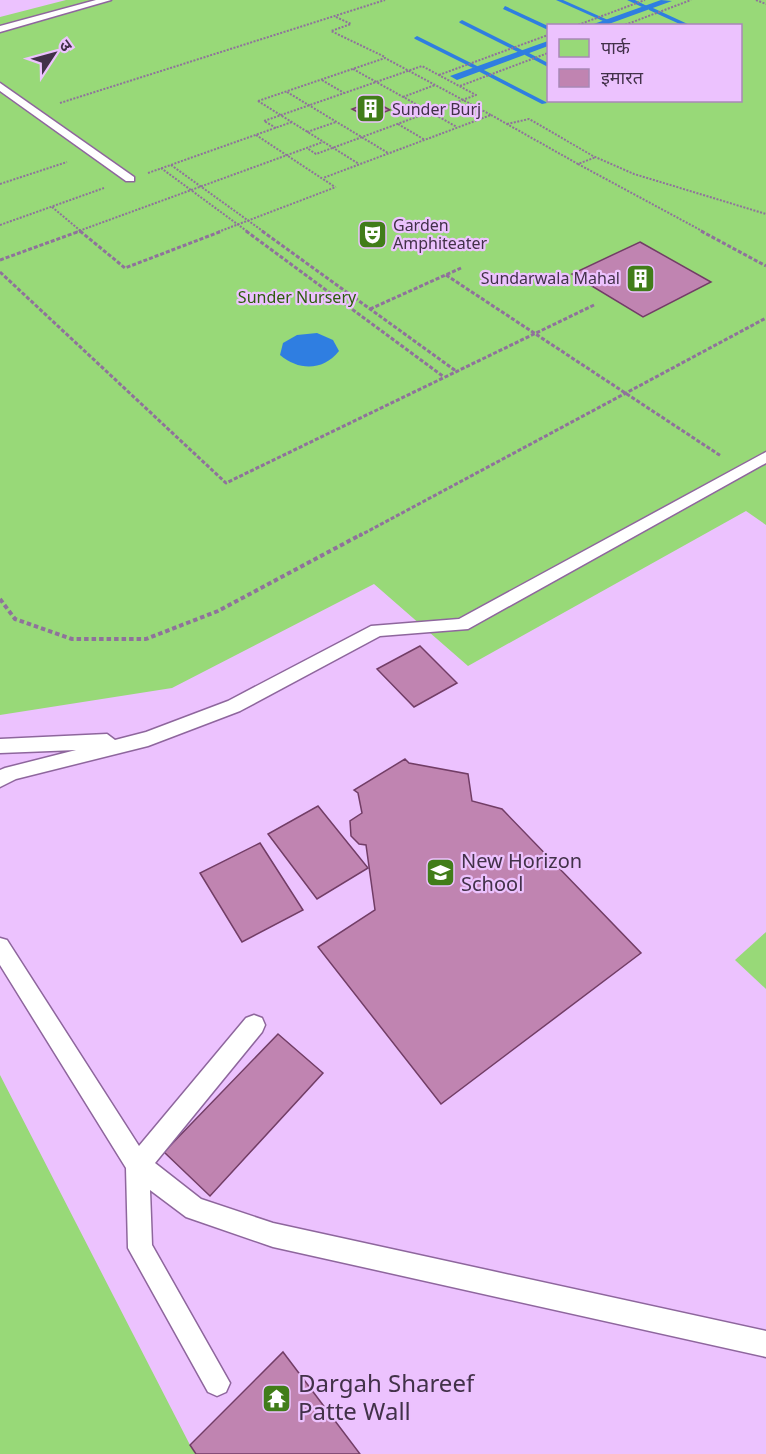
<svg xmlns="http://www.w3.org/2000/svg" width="766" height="1454" font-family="'Noto Sans','Noto Sans Devanagari',sans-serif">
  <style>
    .green { fill: #98d978; fill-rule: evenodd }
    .water { fill: #2f7ee1 }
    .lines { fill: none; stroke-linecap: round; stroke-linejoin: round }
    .stream { fill: #2f7ee1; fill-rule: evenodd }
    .building { fill: #c084b1; stroke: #723d66; stroke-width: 1.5 }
    .service-casing { stroke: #8e669d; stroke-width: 3 }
    .path-far2 { stroke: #8f729b; stroke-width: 2; stroke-dasharray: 2 1.5; stroke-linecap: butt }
    .path-far1 { stroke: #8f729b; stroke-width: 3; stroke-dasharray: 4 2; stroke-linecap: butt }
    .path { stroke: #8f729b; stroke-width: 4; stroke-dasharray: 4.5 3; stroke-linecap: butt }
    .service { fill: #fff; fill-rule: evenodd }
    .labels { text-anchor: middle; stroke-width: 4.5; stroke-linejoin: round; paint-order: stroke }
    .far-poi-label { font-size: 16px; fill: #423149; stroke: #ecc2fe; text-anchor: start }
    .far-park-label { font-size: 16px; fill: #2d5d0c; stroke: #ecc2fe }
    .poi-label { font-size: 20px; fill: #423149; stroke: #ecc2fe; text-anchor: start }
    .near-poi-label { font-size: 24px; fill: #423149; stroke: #ecc2fe; text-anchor: start }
  </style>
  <rect width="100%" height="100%" fill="#ecc2fe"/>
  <g class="green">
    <path d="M66,0H766V525L746,511L468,666L374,584L172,688L0,715V17ZM548,26H740V100H548Z"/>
    <path d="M766,932V989L735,960Z"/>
    <path d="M0,1075L190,1445L196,1454H0Z"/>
  </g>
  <g class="water">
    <path d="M661,0L672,1L606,25H591Z"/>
    <path d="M548,41V46L457,80L450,76Z"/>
    <path d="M317,333L333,340L339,351C323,371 299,371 280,355L283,343L297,335Z"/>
  </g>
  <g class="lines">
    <g class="stream">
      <path d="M556,0H563L608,20L603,21Z"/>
      <path d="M627,0H635L647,6L642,7Z"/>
      <path d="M505,6L548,26V30L503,9Z"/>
      <path d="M649,8H653L692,26H684L649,10Z"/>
      <path d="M462,20L522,50L523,51L518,52L460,23L459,22Z"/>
      <path d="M417,36L477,66L478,67L473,68L415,39L414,38Z"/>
      <path d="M525,53H529L548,63V67L525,55Z"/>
      <path d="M482,69L546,102L547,103L542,104L480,72L479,71Z"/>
    </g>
  </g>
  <g class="building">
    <path d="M373,101L390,110L369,118L352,109Z"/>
    <path d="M640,242L711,282L643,317L572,274Z"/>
    <path d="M420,646L457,683L414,707L377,669Z"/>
    <path d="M405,759L409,763L468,774L472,801L502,809L641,953L441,1104L318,947L375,910L366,845L359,844L351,836L350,821L362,813L358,793L354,790Z"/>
    <path d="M318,806L368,868L317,899L268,834Z"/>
    <path d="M260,843L303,910L242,942L200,873Z"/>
    <path d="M278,1034L323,1073L210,1196L164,1152Z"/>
    <path d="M283,1352L360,1454H196L190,1445Z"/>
  </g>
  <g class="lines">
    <defs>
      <g id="service">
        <path d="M96,0H111L0,32V26Z"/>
        <path d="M0,83L134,177V181H126L0,91Z"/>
        <path d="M766,452V463L468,629L380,636L240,711L148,746L16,779L0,787V770L5,768L76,750L0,753V739L107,734L115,740L146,732L228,701L371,626L459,619Z"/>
        <path d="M0,938L7,940L139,1146L246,1018L254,1015L262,1018L265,1025L262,1032L155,1163L201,1199L273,1223L766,1331V1357L273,1247L186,1217L150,1190L152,1245L230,1383L226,1392L217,1396L208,1392L128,1248L126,1168L0,965Z"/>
      </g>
    </defs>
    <use href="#service" class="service-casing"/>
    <g class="path-far2">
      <path d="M756,0L766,4"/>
      <path d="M336,17L351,24L331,31L385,57"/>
      <path d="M575,26L645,0"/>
      <path d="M622,26L691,0"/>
      <path d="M353,69L457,127"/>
      <path d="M439,75L548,35"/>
      <path d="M322,80L344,93"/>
      <path d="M460,86L548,53"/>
      <path d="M287,92L388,153"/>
      <path d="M403,97L435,85"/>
      <path d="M258,101L385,58L491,115L323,178"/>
      <path d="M258,101L359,164"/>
      <path d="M60,103L385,0"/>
      <path d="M491,115L578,164L596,157"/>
      <path d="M398,124L425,140"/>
      <path d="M507,124L529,119L593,156L634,174L766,214"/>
      <path d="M276,128L264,121L422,66L476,95L316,154L307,148"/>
      <path d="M307,132L336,122"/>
      <path d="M256,135L335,187"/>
      <path d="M578,164L704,232"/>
      <path d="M171,165L264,232"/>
      <path d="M161,168L248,232"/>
      <path d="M148,173L292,122"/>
      <path d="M0,184L67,162"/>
      <path d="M52,207L82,232"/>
      <path d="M0,225L104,188"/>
      <path d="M76,232L323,142"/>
      <path d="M218,232L336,187"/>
    </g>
    <g class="path-far1">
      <path d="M80,231L125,268L222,231"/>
      <path d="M246,231L444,377"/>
      <path d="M262,231L456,371"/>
      <path d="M701,231L766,266"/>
      <path d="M0,260L80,231"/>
      <path d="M0,272L226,483L594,305"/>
      <path d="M446,275L721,456"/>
      <path d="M370,309L461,268"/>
      <path d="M359,536L766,318"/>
    </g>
    <path class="path" d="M0,599L15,619L72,639H146L218,611L362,534"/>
    <use href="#service" class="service"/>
  </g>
  <defs>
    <symbol id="building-square" viewBox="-11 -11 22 22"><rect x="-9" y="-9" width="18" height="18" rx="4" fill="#417d19" stroke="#ecc2fe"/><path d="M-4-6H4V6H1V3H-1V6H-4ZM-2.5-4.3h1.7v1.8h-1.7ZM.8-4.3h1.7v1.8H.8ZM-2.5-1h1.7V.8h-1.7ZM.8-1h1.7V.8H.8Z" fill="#fff"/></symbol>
    <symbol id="theatre-square" viewBox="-11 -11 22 22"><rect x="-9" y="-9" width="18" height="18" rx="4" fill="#417d19" stroke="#ecc2fe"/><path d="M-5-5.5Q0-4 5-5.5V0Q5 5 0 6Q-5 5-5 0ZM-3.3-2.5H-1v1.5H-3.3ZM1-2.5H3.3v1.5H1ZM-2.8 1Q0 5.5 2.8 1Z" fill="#fff"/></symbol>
    <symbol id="school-square" viewBox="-11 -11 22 22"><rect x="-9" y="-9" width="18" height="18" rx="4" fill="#417d19" stroke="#ecc2fe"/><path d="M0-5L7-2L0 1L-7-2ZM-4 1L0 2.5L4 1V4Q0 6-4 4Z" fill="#fff"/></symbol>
    <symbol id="temple-square" viewBox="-11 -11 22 22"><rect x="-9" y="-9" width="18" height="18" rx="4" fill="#417d19" stroke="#ecc2fe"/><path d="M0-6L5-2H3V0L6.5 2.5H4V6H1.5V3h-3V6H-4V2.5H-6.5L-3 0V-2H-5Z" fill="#fff"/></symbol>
  </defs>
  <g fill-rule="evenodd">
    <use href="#building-square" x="354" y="92" width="33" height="33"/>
    <use href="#theatre-square" x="356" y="218" width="33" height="33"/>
    <use href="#building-square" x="624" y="262" width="33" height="33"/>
    <use href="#school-square" x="424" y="856" width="33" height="33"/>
    <use href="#temple-square" x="260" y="1382" width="33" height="33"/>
  </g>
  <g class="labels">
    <g class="far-poi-label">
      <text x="392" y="115">Sunder Burj</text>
      <text x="393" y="231">Garden<tspan x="393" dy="18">Amphiteater</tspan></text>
      <text x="620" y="284" text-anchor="end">Sundarwala Mahal</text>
    </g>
    <g class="far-park-label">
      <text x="297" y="303">Sunder Nursery</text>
    </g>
    <g class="poi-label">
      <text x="461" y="868">New Horizon<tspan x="461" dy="23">School</tspan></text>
    </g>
    <g class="near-poi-label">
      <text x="298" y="1392">Dargah Shareef<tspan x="298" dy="28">Patte Wall</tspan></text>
    </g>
  </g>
  <rect x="547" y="24" width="195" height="78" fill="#ecc2fe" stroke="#a888b6" stroke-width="1.5"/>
  <rect x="559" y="39" width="30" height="18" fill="#98d978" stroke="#a888b6" stroke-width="1.5"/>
  <text x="601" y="54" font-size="18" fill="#423149">पार्क</text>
  <rect x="559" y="69" width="30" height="18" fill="#c084b1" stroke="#a888b6" stroke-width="1.5"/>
  <text x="601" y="84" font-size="18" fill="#423149">इमारत</text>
  <g transform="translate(54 54) rotate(54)" stroke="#ecc2fe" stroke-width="4.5" paint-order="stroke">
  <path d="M0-4.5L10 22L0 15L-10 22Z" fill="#423149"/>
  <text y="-9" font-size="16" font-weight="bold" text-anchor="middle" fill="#423149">उ</text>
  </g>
</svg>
